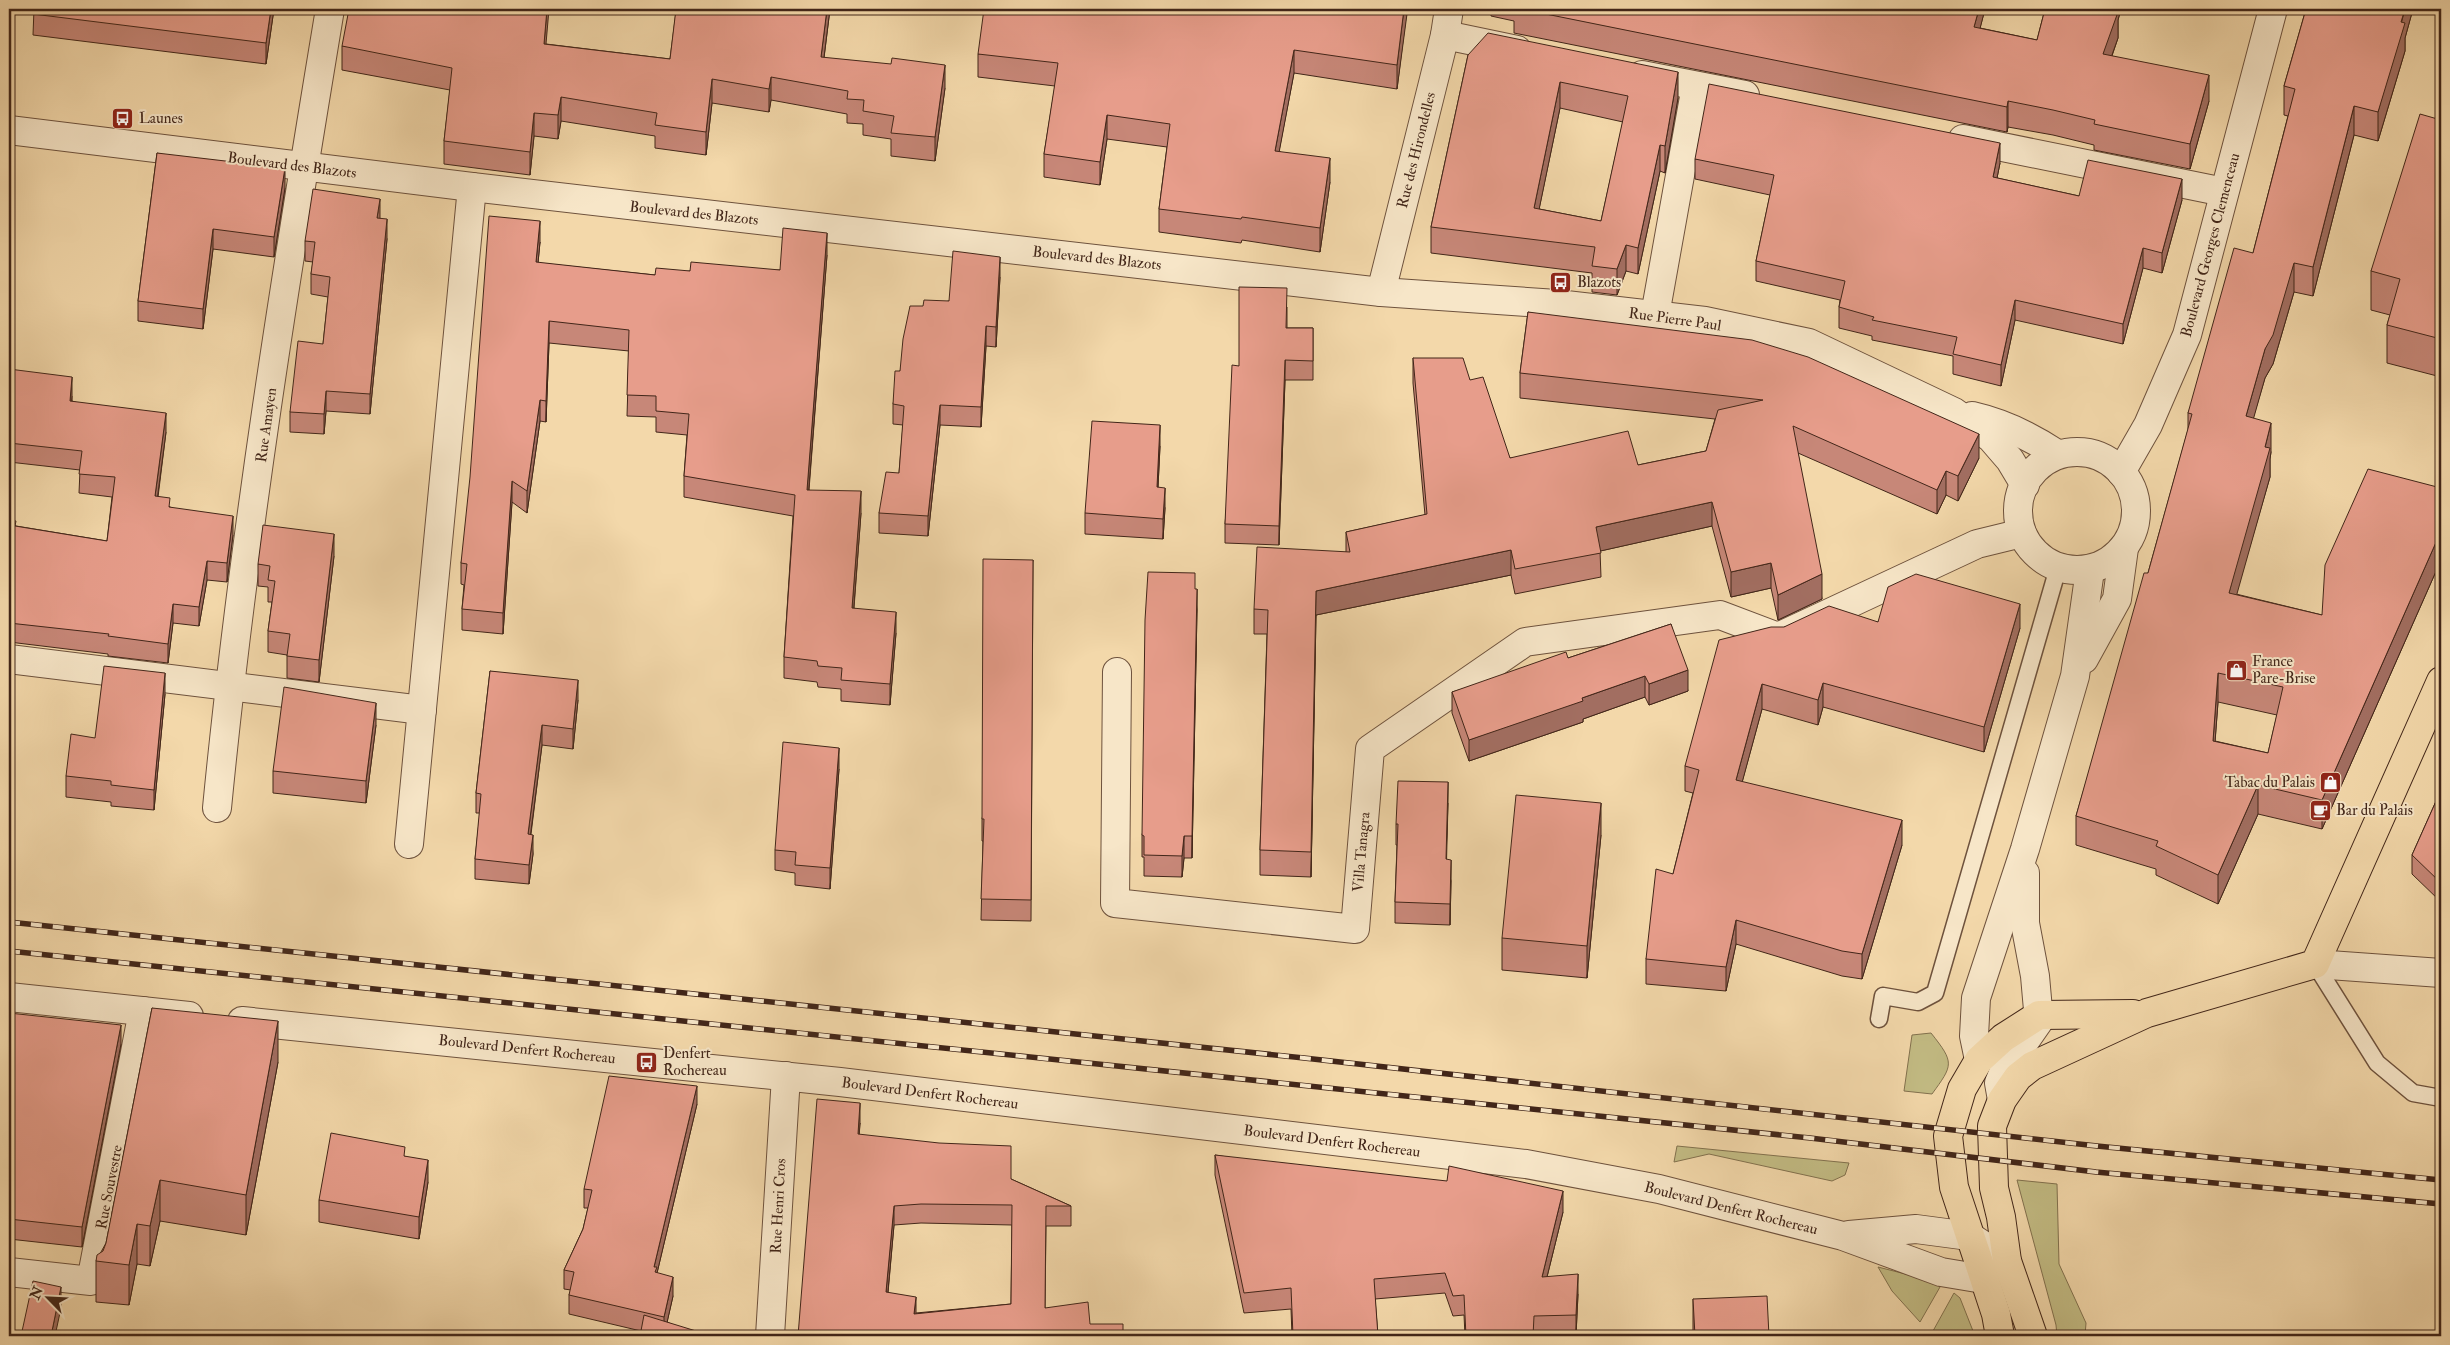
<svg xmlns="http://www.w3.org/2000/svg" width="2450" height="1345" font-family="'IM FELL Double Pica',serif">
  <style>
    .green { fill: #c3bc84; stroke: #82714e }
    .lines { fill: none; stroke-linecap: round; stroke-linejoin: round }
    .service-casing { stroke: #6e523d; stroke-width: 19 }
    .minor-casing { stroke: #6e523d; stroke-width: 30 }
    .primary-casing { stroke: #422619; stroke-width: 30 }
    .service { stroke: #f7e6c8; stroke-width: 16 }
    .minor { stroke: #f7e6c8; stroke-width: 28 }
    .primary { stroke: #f3d8aa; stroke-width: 28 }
    .rail-casing { stroke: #422619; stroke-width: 5.5 }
    .rail { stroke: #f7e6c8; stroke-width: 4; stroke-dasharray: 11; stroke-linecap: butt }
    .wall { fill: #c78778; stroke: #422619; fill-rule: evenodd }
    .shaded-wall { fill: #a26e61; stroke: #422619 }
    .building { fill: #e79d8b; stroke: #422619; fill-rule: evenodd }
    .labels { text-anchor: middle; stroke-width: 4; stroke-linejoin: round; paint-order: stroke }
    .poi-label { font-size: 15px; fill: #422619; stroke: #f7e6c8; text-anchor: start }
    .street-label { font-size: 15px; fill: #422619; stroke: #f7e6c8 }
  </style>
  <rect width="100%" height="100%" fill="#f3d8aa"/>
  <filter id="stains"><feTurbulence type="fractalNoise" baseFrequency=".004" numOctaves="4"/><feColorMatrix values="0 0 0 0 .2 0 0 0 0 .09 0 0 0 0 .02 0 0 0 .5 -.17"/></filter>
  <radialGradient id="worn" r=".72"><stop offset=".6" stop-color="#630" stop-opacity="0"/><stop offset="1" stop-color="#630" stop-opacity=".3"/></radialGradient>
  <g class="green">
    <path d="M1931,1033C1955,1063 1953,1065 1932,1094L1904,1091L1912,1035Z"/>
    <path d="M1677,1146L1849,1163L1845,1175L1832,1181L1709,1154L1674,1162Z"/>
    <path d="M2017,1180L2057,1184L2059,1264L2086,1323L2085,1336H2057L2056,1325Z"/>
    <path d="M1878,1267L1933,1281L1940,1287L1920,1322L1892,1291Z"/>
    <path d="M1954,1293L1960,1298L1975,1336H1937L1933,1331Z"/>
  </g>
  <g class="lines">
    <defs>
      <g id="service">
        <path d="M2315,964L2377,1063L2413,1093L2441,1098"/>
        <path d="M1879,1019L1883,996L1918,1002L1935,993L2058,568"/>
      </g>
      <g id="minor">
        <path d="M1445,35L1517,50"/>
        <path d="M1642,75L1745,95"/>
        <path d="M9,130L472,187L1381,292L1557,304L1705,321L1809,343L1954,412L1991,438L2010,460L2025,485"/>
        <path d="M1963,139L2224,192"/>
        <path d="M1381,292L1445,35L1449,9"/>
        <path d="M1655,315L1696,86"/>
        <path d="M1972,416C2003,423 2030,436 2057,454"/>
        <circle cx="2077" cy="511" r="59"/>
        <path d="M2121,472L2148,425L2187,335L2273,9"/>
        <path d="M9,659L422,710"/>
        <path d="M2084,659L2117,599L2124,548"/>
        <path d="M1117,672L1115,903L1355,929L1370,749L1525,642L1720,615L1778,637L1977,544L2022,533"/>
        <path d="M217,808C243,541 286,274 330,9"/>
        <path d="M409,844L472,187"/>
        <path d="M2315,964L2441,973"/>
        <path d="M9,997L189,1016"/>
        <path d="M242,1021L840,1082L1526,1164L1659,1189L1843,1236L1941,1272L1983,1279"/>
        <path d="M1979,1060L1974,1036L1976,998L2025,849L2075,676L2090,570"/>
        <path d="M2002,1100L1999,1083L2004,1071L2039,1021L2035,976L2025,923V873"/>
        <path d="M1849,1235L1916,1229L1969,1236L2007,1261"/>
        <path d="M9,1272L91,1281L143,1011"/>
        <path d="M770,1336L786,1076"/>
      </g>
      <g id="primary">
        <path d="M2000,1336L1996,1314L1954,1187L1948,1136L1962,1089L1979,1060L2003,1038L2039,1015L2133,1014"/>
        <path d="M2033,1336L2007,1261L2001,1217L1994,1188L1992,1126L2002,1100L2018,1077L2032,1066L2147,1013L2315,964L2441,681"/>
      </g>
    </defs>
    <use href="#service" class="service-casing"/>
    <use href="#minor" class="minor-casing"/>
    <use href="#primary" class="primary-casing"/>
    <use href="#service" class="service"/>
    <use href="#minor" class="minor"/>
    <use href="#primary" class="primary"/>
    <defs>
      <g id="rail">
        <path d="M9,922L1304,1058L2097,1146L2441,1180"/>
        <path d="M9,951L1810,1138L2096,1172L2441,1204"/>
      </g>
    </defs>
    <use href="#rail" class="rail-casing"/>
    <use href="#rail" class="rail"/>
  </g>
  <g class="wall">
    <path d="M34,9H274L266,64L33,35Z"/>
    <path d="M653,9H830L824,58L945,88L935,161L891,156V139L863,135V124L847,123V114L771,100L769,112L712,103L706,155L655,148V136L561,121L558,139L534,136L530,175L444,164V141L450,90L342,70V46L546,44L670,59L676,12Z"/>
    <path d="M1407,9L1397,89L1294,73L1279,151L1330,182L1320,252L1242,240L1241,243L1159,232V209L1167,147L1107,139L1100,185L1044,177V154L1055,86L978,77V54Z"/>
    <path d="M1491,9H1985L1980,28L2037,40L2045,9H2121L2118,20V38L2112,56L2209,101L2190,169L2094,150V145L2053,135L2008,127L2007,132L1514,33V21L1491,16Z"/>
    <path d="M2306,9H2413L2405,38V51L2378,141L2354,135L2313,296L2294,292L2273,364L2265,378L2253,418L2271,452L2270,459V477L2236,594L2322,615L2441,488V560L2322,829L2258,814L2218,904L2156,875V869L2076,845V816L2148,573L2188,430V413L2253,253L2288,116L2284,115V86ZM2218,702L2277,715L2268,753L2215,741Z"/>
    <path d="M1468,55L1678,98L1665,173L1660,171L1638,274L1626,271L1617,295L1592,292V273L1431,253V227ZM1560,108L1623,122L1601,221L1539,209Z"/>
    <path d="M2441,120V377L2387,363V325L2390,315L2371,310V271Z"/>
    <path d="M157,153L285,188L274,257L213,249L203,329L138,321V301Z"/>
    <path d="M1695,159L2000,163L1997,178L2079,196L2182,200L2162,273L2143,268L2123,344L2015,320L2001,386L1953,374V356L1872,340V336L1839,328V307L1840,300L1756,281V261L1770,195L1695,179Z"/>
    <path d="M380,218L387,239L370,414L326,411L324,434L290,432V412L323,344L328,297L311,294V274L313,262L305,261V241Z"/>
    <path d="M540,242L538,263L655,275L690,271L780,270L827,255L809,490L861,513L854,608L896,633L890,705L841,701V689L818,687L817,682L784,678V657L793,516L684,497V476L687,435L656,432V417L627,416L629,351L549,343L546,422L540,421L527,513L512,502L503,634L462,630V609L464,585L461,584V563Z"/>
    <path d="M1000,277L996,347L986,346L981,427L940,425L928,536L879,533V513L899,473L903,425L893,424V404L900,371L923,306L949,301Z"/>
    <path d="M1287,307V328H1313V380H1285L1279,545L1225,543V524L1239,366Z"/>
    <path d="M1528,312L1979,458L1958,501L1946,495L1937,514L1798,453L1822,599L1778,620L1771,588L1731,597L1712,526L1600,551L1601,577L1515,594L1511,575L1316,615L1311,877L1260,875V850L1267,634H1254V609L1346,552V532L1425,515L1413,383V358L1470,380L1510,458L1638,465L1706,451L1715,419L1520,398V373Z"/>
    <path d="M9,369L72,396V401L166,432L158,497L170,507L233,535L227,582L207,580L199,626L173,623L168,663L108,656V654L9,642V520L16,526L107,541L112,497L79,493L80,470L9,462Z"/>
    <path d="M1160,446L1158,487L1165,508L1163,539L1085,534V513Z"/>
    <path d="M334,556L319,682L287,678V655L268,652V631L272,602H268V587L258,586V564Z"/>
    <path d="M1033,560L1031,921L981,920L983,841H982V819Z"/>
    <path d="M1195,589L1197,610L1192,858H1184L1182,877L1144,876V857H1142V835Z"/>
    <path d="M1878,622L2020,628L1984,752L1823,707L1818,725L1762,709L1742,782L1902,845L1862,979L1842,976L1736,944L1726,991L1646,984V959L1673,874L1693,793L1685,791V766L1784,627Z"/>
    <path d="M1671,624L1688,691L1649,705L1645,697L1583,719V722L1469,761L1452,713V692L1568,658Z"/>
    <path d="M490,671L578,700L573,749L542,745L531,834L533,854L529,884L475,879V859L480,813H476V793Z"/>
    <path d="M165,694L154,810L111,806V802L66,797V776L95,738Z"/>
    <path d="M376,725L366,803L273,793V771Z"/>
    <path d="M839,769L830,889L795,885V873L775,870V850Z"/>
    <path d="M2441,790V902L2412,874V855Z"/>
    <path d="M1448,803L1446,859L1451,881L1450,925L1395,923V902L1397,845H1396V824Z"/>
    <path d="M1601,835L1587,978L1502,970V938Z"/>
    <path d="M152,1008L278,1062L246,1235L160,1221L150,1266L137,1264L129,1305L96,1302V1261L106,1243Z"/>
    <path d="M9,1013L121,1044L82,1247L9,1239Z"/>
    <path d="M697,1104L657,1273L673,1296L667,1322L696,1336L641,1331L569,1314V1295L571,1290L564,1289V1270L583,1229L588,1208H584V1189Z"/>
    <path d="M860,1123L859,1135L1011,1179L1071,1206V1226H1046L1045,1308L1090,1324L798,1336ZM921,1223L1012,1225L1011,1304L916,1313L888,1293L894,1225Z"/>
    <path d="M1215,1155L1563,1212L1547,1277L1578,1294L1576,1335L1465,1336L1464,1315L1453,1316L1445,1293L1375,1299L1378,1336H1292L1291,1309L1244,1313L1215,1175Z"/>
    <path d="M405,1156L428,1182L419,1239L319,1222V1200Z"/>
    <path d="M1693,1299L1769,1336H1693Z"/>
  </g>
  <g class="shaded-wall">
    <path d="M271,9H274L266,64V43Z"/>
    <path d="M547,9H549L544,67V44Z"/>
    <path d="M827,9H830L821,81V57Z"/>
    <path d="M1404,9H1407V14L1397,89V65Z"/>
    <path d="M1979,9H1985L1974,52V27Z"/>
    <path d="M2114,9H2121L2118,20V38L2103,80V54Z"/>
    <path d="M2405,9H2413L2405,38V51L2378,141V112Z"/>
    <path d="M1294,50V73L1275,174V151Z"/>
    <path d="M945,65V88L935,161V137Z"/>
    <path d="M1678,72V98L1665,173V146Z"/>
    <path d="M2209,75V101L2190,169V144Z"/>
    <path d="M771,77V100L769,112V89Z"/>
    <path d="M712,79V103L706,155V132Z"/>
    <path d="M1560,82V108L1534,234V208Z"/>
    <path d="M561,97V121L558,139V115Z"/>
    <path d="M2008,101V127L2007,132V107Z"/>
    <path d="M2354,106V135L2313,296V267Z"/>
    <path d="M534,113V136L530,175V152Z"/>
    <path d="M1107,115V139L1100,185V162Z"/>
    <path d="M2000,143V163L1993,198V177Z"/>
    <path d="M1660,145V171L1638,274V248Z"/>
    <path d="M1330,158V182L1320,252V228Z"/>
    <path d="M285,168V188L274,257V237Z"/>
    <path d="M2182,179V200L2162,273V253Z"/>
    <path d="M380,199V219L377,218Z"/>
    <path d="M10,204V236L9,243V211Z"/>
    <path d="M387,219V239L370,414V394Z"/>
    <path d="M540,221V242L536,284V262Z"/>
    <path d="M213,229V249L203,329V309Z"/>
    <path d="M827,233V255L807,511V490Z"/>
    <path d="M1626,245V271L1617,295V269Z"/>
    <path d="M2143,248V268L2123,344V324Z"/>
    <path d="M1000,257V277L996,347V327Z"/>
    <path d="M2294,263V292L2273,364L2265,378L2246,445V416L2265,349Z"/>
    <path d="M2015,300V320L2001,386V365Z"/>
    <path d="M549,321V343L546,422V401Z"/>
    <path d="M986,326V346L981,427V407Z"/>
    <path d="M1285,360V380L1279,545V526Z"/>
    <path d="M72,377V396L70,420V401Z"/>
    <path d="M326,391V411L324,434V414Z"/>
    <path d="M540,400V421L527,513V491Z"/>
    <path d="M940,405V425L928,536V516Z"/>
    <path d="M166,413V432L155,516V496Z"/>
    <path d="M2271,423V452L2270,459V477L2229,622V593Z"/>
    <path d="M1160,425V446L1157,507V487Z"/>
    <path d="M1979,434V458L1958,501V476Z"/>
    <path d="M1946,471V495L1937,514V490Z"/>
    <path d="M512,481V502L503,634V613Z"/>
    <path d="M1165,488V508L1163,539V519Z"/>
    <path d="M861,491V513L852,630V608Z"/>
    <path d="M1712,502V526L1596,552V527Z"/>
    <path d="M233,516V535L227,582V563Z"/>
    <path d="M2441,531V560L2322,829V800Z"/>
    <path d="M334,534V556L319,682V660Z"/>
    <path d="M1511,550V575L1316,615L1311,877L1316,591Z"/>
    <path d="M207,561V580L199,626V607Z"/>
    <path d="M1771,563V588L1731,597V572Z"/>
    <path d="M1822,574V599L1778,620V595Z"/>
    <path d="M1197,589V610L1192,858V836Z"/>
    <path d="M173,604V623L168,663V644Z"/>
    <path d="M2020,604V628L1984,752V727Z"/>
    <path d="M896,612V633L890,705V684Z"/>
    <path d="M1688,670V691L1649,705V684Z"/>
    <path d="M165,673V694L154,810V790Z"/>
    <path d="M2218,673V702L2213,770V741Z"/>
    <path d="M1645,676V697L1583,719V722L1469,761V740L1582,698Z"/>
    <path d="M578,680V700L573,749V729Z"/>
    <path d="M1823,683V707L1818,725V700Z"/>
    <path d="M1762,684V709L1736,805V780Z"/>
    <path d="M376,703V725L366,803V781Z"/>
    <path d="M542,725V745L528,854V834Z"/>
    <path d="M839,748V769L830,889V868Z"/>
    <path d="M1448,782V803L1446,881V859Z"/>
    <path d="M2258,785V814L2218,904V875Z"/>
    <path d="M1601,803V835L1587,978V946Z"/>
    <path d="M1902,820V845L1862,979V954Z"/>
    <path d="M533,835V854L529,884V865Z"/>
    <path d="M1184,836V858L1182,877V856Z"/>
    <path d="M1451,860V881L1450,925V904Z"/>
    <path d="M1736,920V944L1726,991V967Z"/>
    <path d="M278,1021V1062L246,1235V1195Z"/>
    <path d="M121,1025V1044L82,1247V1227Z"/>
    <path d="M697,1086V1104L657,1273V1286L654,1267Z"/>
    <path d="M860,1103V1123L858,1154V1134Z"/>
    <path d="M428,1160V1182L419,1239V1217Z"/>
    <path d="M160,1180V1221L150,1266V1226Z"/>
    <path d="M1563,1191V1212L1542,1297V1277Z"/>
    <path d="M894,1206V1225L886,1312V1292Z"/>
    <path d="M137,1224V1264L129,1305V1265Z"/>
    <path d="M1578,1274V1294L1576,1335V1315Z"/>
    <path d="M673,1277V1296L664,1336V1317Z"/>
    <path d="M61,1287V1308L55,1336H51Z"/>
    <path d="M916,1297V1317L914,1314Z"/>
  </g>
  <g class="building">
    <path d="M34,9H271L266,43L33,14Z"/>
    <path d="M349,9H547L544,44L670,59L676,9H827L821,57L891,64L892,58L945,65L935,137L891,133L894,116L863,111L864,100L847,99L848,91L771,77L769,89L712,79L706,132L655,125L657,113L561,97L558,115L534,113L530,152L444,141L452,68L342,46Z"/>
    <path d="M984,9H1404L1397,65L1294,50L1275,151L1330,158L1320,228L1242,217L1241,219L1159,209L1170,124L1107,115L1100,162L1044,154L1058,63L978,54Z"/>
    <path d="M1521,9H1979L1974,27L2037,40L2045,9H2114L2113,11L2118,12L2103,54L2209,75L2190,144L2094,124L2095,120L2053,110L2008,101L2007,107Z"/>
    <path d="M2306,9H2405L2401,22L2405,23L2378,112L2354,106L2313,267L2294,263L2273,335L2265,349L2246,416L2271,423L2265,447L2270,448L2229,593L2322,615L2325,565L2368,469L2441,488V531L2322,800L2258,785L2218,875L2156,846L2158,841L2076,816L2144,573H2148L2192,414L2188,413L2234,248L2253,253L2295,89L2284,86ZM2218,673L2283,687L2268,753L2213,741Z"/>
    <path d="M1488,33L1678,72L1665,146L1660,145L1638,248L1626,245L1617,269L1592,266L1595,247L1431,227L1468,55ZM1560,82L1628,96L1601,221L1534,208Z"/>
    <path d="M1709,84L2000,143L1993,177L2079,196L2088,160L2182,179L2162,253L2143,248L2123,324L2015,300L2001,365L1953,354L1957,337L1872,320L1874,317L1839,307L1845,281L1756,261L1774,175L1695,159Z"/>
    <path d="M2420,114L2441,120V339L2387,325L2400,279L2371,271Z"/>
    <path d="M157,153L285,168L274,237L213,229L203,309L138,301Z"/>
    <path d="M313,189L380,199L377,218L387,219L370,394L326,391L324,414L290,412L298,341L323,344L330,277L311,274L315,242L305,241Z"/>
    <path d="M489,216L540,221L536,262L655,275L656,268L690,271L691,262L780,270L783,228L827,233L807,490L861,491L852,608L896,612L890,684L841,680L842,668L818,666L817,661L784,657L795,495L684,476L689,414L656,411V396L627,395L629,330L549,321L546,401L540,400L527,491L512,481L503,613L462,609L467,564L461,563L470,477Z"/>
    <path d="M953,251L1000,257L996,327L986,326L981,407L940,405L928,516L879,513L886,472L899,473L904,406L893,404L895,371H900L903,339L910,306H923L924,300L949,301Z"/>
    <path d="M1239,287L1287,288L1286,328H1313V361L1285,360L1279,526L1225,524L1232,365L1239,366Z"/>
    <path d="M1528,312L1752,340L1808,357L1979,434L1958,476L1946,471L1937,490L1793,426L1822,574L1778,595L1771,563L1731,572L1712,502L1596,527L1601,553L1515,569L1511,550L1316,591L1311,852L1260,850L1268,610L1254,609L1257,547L1350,552L1346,532L1427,514L1413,358H1463L1470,380L1483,377L1510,458L1628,431L1638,465L1706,451L1718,410L1763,400L1520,373Z"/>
    <path d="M9,369L72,377L70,401L166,413L155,496L170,498L169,507L233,516L227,563L207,561L199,607L173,604L168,644L108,636L109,634L9,623V520L16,521L15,526L107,541L115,477L79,474L82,451L9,443Z"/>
    <path d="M1092,421L1160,425L1157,487L1165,488L1163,519L1085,513Z"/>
    <path d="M263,525L334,534L319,660L287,656L290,634L268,631L275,581L268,580L270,566L258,564Z"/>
    <path d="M983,559L1033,560L1031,900L981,899L984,819H982Z"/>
    <path d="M1148,572L1195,573V589H1197L1192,836H1184L1182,856L1144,855V836L1142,835L1145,620Z"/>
    <path d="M1916,574L2020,604L1984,727L1823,683L1818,700L1762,684L1736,780L1902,820L1862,954L1842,951L1736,920L1726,967L1646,959L1656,869L1673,874L1699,770L1685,766L1719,640L1771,627H1784L1829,606L1878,622L1888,587Z"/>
    <path d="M1671,624L1688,670L1649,684L1645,676L1582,698L1583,701L1469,740L1452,692L1566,652L1568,658Z"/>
    <path d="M104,666L165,673L154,790L111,785V781L66,776L71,734L95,738Z"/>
    <path d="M490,671L578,680L573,729L542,725L528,834L533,835L529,865L475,859L481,794L476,793Z"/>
    <path d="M284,687L376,703L366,781L273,771Z"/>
    <path d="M783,742L839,748L830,868L795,865L796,852L775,850Z"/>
    <path d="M1398,781L1448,782L1446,859L1451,860L1450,904L1395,902L1398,824H1396Z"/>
    <path d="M2441,790V883L2412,855Z"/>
    <path d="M1516,795L1601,803L1587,946L1502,938Z"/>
    <path d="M152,1008L278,1021L246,1195L160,1180L150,1226L137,1224L129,1265L96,1261L97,1255L103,1251L106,1243Z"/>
    <path d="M9,1013L121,1025L82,1227L9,1219Z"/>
    <path d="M609,1076L697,1086L654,1267H657L655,1272L673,1277L664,1317L569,1295L574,1272L564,1270L583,1229L592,1190L584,1189Z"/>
    <path d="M817,1099L860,1103L858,1134L939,1143L1011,1146V1179L1071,1206H1046L1045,1308L1088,1302L1090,1324H1123V1336H798ZM921,1204L1012,1205L1011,1304L914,1314L916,1297L886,1292L894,1206Z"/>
    <path d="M331,1133L405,1147L404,1156L428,1160L419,1217L319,1200Z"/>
    <path d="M1215,1155L1447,1181L1449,1166L1563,1191L1542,1277L1578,1274L1576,1315L1534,1316L1533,1336H1466L1464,1295L1453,1296L1445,1273L1374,1279L1378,1336H1293L1291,1288L1244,1293Z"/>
    <path d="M33,1281L61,1287L51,1336H21Z"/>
    <path d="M1767,1296L1769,1336H1695L1693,1299Z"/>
    <path d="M644,1315L696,1331L695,1336H640Z"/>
  </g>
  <defs>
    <symbol id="bus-square" viewBox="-11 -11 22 22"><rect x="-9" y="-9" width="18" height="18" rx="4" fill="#8f2418" stroke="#f7e6c8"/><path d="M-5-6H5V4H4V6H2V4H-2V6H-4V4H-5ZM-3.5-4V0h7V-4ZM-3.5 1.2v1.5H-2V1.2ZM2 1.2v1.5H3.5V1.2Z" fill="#fff"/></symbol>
    <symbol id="shop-square" viewBox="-11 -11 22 22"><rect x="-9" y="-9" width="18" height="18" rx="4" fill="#8f2418" stroke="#f7e6c8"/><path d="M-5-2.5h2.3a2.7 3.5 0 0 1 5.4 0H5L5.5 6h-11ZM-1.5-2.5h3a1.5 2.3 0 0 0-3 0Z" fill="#fff"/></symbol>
    <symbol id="cafe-square" viewBox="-11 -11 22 22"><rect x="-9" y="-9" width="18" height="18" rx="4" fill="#8f2418" stroke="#f7e6c8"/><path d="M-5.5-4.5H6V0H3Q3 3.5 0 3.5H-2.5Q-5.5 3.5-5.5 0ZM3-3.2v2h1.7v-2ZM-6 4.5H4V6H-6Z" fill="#fff"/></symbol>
  </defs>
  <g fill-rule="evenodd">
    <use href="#bus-square" x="110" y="106" width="25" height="25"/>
    <use href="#bus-square" x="1548" y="270" width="25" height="25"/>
    <use href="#shop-square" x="2224" y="658" width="25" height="25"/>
    <use href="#shop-square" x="2318" y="770" width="25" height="25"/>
    <use href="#cafe-square" x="2308" y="798" width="25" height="25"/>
    <use href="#bus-square" x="634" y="1050" width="25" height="25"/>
  </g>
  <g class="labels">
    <g class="poi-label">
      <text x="139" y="123">Launes</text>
      <text x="1577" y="287">Blazots</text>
      <text x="2252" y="666">France<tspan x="2252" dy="17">Pare-Brise</tspan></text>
      <text x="2315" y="787" text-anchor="end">Tabac du Palais</text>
      <text x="2336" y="815">Bar du Palais</text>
      <text x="663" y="1058">Denfert<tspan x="663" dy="17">Rochereau</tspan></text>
    </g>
    <g class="street-label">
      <text transform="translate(1416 150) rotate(-76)" y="5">Rue des Hirondelles</text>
      <text transform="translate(292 165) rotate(7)" y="5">Boulevard des Blazots</text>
      <text transform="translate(694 213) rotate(6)" y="5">Boulevard des Blazots</text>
      <text transform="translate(2210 245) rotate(-75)" y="5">Boulevard Georges Clemenceau</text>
      <text transform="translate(1097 258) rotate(6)" y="5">Boulevard des Blazots</text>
      <text transform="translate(1675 319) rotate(8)" y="5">Rue Pierre Paul</text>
      <text transform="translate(266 425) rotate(-82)" y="5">Rue Amayen</text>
      <text transform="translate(1361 852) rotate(-85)" y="5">Villa Tanagra</text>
      <text transform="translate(527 1049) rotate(6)" y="5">Boulevard Denfert Rochereau</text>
      <text transform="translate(930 1093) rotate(7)" y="5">Boulevard Denfert Rochereau</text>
      <text transform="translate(1332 1141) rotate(7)" y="5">Boulevard Denfert Rochereau</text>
      <text transform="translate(109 1187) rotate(-79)" y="5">Rue Souvestre</text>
      <text transform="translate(778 1206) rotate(-87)" y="5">Rue Henri Cros</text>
      <text transform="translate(1731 1208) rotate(14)" y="5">Boulevard Denfert Rochereau</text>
    </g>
  </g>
  <rect width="2450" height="1345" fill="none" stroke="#f3d8aa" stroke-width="30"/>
  <rect x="10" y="10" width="2430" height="1325" fill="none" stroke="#422619" stroke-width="2.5"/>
  <rect x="15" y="15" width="2420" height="1315" fill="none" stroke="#422619"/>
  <g transform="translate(48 1298) rotate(294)" stroke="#f7e6c8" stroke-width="4" paint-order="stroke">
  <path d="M0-4L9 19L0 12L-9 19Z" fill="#422619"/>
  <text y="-8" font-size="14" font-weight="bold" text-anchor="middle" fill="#422619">N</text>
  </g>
  <rect width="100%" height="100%" filter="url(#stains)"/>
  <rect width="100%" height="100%" fill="url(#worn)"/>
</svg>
